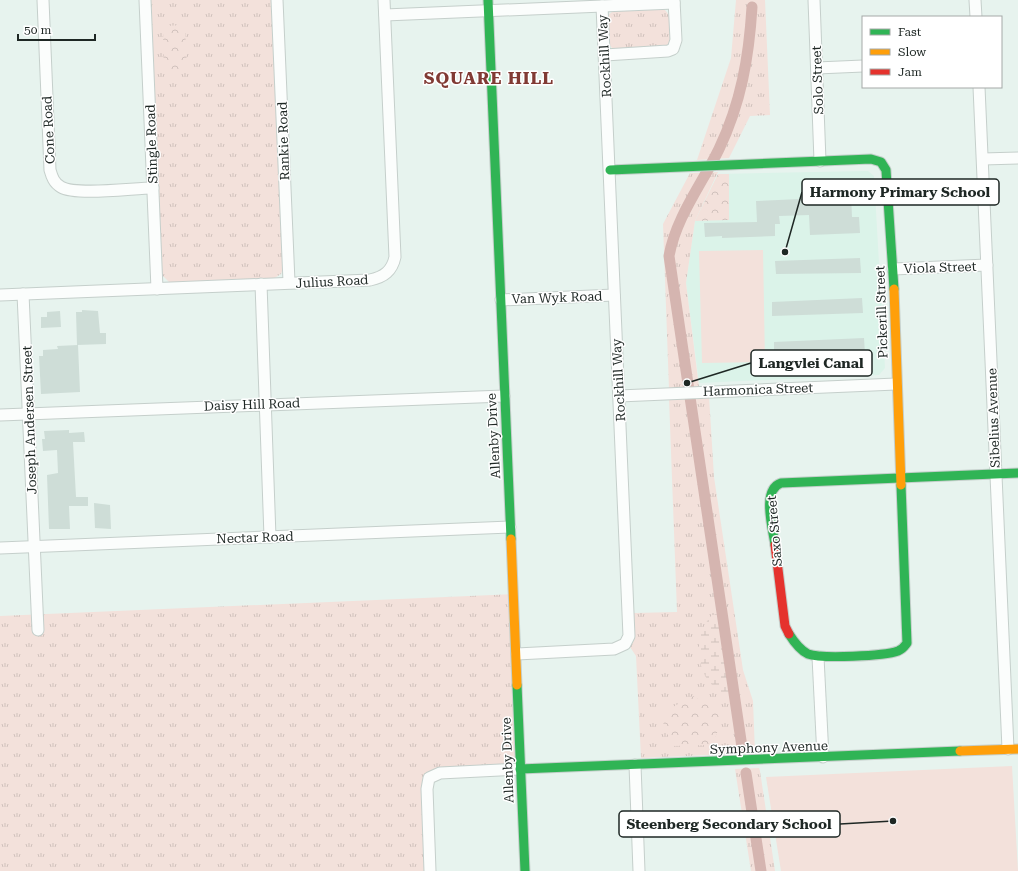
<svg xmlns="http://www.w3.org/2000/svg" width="1018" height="871" font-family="'Roboto Serif',serif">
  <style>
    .built { fill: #dbf3e9 }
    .grass { fill: url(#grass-tufts) }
    .wetland { fill: url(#wetland-marsh) }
    .park { fill: url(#park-crowns) }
    .garden { fill: #f3e1db }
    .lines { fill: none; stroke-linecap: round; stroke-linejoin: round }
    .canal { stroke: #d5b5b0; stroke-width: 11 }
    .building { fill: #ceddd7 }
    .street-casing { stroke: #c5cfcb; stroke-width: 13 }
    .fast-casing { stroke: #c5cfcb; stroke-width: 11 }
    .slow-casing { stroke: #c5cfcb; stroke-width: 11 }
    .jam-casing { stroke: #c5cfcb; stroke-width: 11 }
    .street { stroke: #fbfdfc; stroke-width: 11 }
    .fast { stroke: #30b455; stroke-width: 9 }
    .slow { stroke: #ff9f0a; stroke-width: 9 }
    .jam { stroke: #e5322d; stroke-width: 9 }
    .labels { text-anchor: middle; stroke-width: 3; stroke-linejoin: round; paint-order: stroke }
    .street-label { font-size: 13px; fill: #1e2724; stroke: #fff }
    .district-label { font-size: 17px; font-weight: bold; letter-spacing: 1px; fill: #813a34; stroke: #fff }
    .leader { fill: none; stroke: #1e2724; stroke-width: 1.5 }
    .callout-dot { fill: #1e2724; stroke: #fff; stroke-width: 1.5 }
    .callout { fill: #fff; stroke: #1e2724; stroke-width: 1.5 }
    .callout-label { font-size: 14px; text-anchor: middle; font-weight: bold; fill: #1e2724 }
  </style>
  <defs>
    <pattern id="grass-tufts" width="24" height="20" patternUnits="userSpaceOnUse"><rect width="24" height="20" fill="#f3e1db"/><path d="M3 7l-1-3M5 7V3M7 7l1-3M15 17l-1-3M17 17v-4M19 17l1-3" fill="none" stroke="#d0c1bc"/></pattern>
    <pattern id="wetland-marsh" width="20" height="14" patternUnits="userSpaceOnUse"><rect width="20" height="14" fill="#f3e1db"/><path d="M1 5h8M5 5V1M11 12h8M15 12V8" fill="none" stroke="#d0c1bc"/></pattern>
    <pattern id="park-crowns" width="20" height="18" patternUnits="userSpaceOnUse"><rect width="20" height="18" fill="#f3e1db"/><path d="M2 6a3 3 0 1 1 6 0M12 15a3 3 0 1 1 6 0" fill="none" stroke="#d0c1bc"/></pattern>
  </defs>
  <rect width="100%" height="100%" fill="#e7f3ee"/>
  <path class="built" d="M868,171L874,176L885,368L879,375L699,383L686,283L695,221L718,174Z"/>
  <g class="grass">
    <path d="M150,0H272L284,266L281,274L273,279L175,283L169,282L162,275Z"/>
    <path d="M736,0H765L770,115L750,116L729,158L697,160L731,58Z"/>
    <path d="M662,8C674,14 675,40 665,48L618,50L612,48C607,42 604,24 608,16C609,13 612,12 616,10Z"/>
    <path d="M718,172L695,221L686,283L699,387L669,389L663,224L690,173Z"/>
    <path d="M709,396L714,477L743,670L753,701L755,753L641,758L636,656L630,647L633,641L634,613L677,612L669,398Z"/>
    <path d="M514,594L520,769L429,778L430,871H0V616Z"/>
    <path d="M759,768L760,771L775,871H751L735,769Z"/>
  </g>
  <path class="wetland" d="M722,613L736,702C727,700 724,696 718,690C715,687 710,684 707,679C695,659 696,632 712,615Z"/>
  <g class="park">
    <path d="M185,25L187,73H164L163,26Z"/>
    <path d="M718,174H729V220L695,221Z"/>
    <path d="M693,696L723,715L713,745L672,746L660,714Z"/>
  </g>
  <g class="garden">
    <path d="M763,250L765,362L702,363L699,251Z"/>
    <path d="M1012,766L1018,871H781L766,777Z"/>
  </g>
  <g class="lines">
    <g class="canal">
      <path d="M742,747L669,256C676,217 702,184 719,149C741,103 749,57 752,7"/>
      <path d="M746,773L761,871"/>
    </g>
  </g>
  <g class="building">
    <path d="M851,194L852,217H859L860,233L810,235L809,215L779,216L780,224H775V236L722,238V236L705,237L704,223L757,222L756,201L822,198V195Z"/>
    <path d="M860,258L861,273L776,274L775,261Z"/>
    <path d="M862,298L863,313L772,316V302Z"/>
    <path d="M82,310L98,311L100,333H106V344L77,345L76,312H82Z"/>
    <path d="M60,311L61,327L41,328V317H47V312Z"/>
    <path d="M864,338L865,354L774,355V342Z"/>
    <path d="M78,345L80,392L41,394L39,356H43V350L58,349L57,346Z"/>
    <path d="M69,430V433L84,432L85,442H73L76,497H88V506H69L70,529H49L47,475L58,473L57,450L43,451L42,439H45L44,431Z"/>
    <path d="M94,503L110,505L111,529L95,528Z"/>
  </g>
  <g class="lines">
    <defs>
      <g id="street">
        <path d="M43,0L50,170C52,177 54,183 61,187C76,196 134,188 153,188"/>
        <path d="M145,0L157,289"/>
        <path d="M277,0L289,282"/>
        <path d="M814,0L820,161"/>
        <path d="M975,0L976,17"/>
        <path d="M385,15L674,3"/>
        <path d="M605,55L668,51L673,49L676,40L674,0"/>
        <path d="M817,68L863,66"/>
        <path d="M979,87L1008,749"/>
        <path d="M983,159L1018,158"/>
        <path d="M893,269L987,265"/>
        <path d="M261,284L270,537"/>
        <path d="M23,294L38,630"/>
        <path d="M0,295L370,280C384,277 392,271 395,257L384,0"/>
        <path d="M501,300L614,295"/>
        <path d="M619,396L896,384"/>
        <path d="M0,415L504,396"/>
        <path d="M0,548L510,527"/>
        <path d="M517,654L614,649L625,644L629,636L602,6"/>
        <path d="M818,657L823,757"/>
        <path d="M635,765L639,871"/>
        <path d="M430,871L427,789L429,778L440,773L520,769"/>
      </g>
      <g id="fast">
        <path d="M488,0L511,539"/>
        <path d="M610,170L871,159L881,162L886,170L894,289"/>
        <path d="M775,545C773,529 761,490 781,483L1018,473"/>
        <path d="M789,634C794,642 800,650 808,654C822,659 884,656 898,651C903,649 904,647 907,643L901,485"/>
        <path d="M517,685L525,871"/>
        <path d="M520,769L960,751"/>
      </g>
      <g id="slow">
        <path d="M894,289L901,485"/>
        <path d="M511,539L517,685"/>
        <path d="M960,751L1018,749"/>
      </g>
      <path id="jam" d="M775,545L785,626L789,634"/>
    </defs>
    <use href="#street" class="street-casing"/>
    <use href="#fast" class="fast-casing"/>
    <use href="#slow" class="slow-casing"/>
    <use href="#jam" class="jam-casing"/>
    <use href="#street" class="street"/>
    <use href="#fast" class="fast"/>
    <use href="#slow" class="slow"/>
    <use href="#jam" class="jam"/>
  </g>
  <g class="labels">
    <g class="street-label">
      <text transform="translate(604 56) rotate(-93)" y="5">Rockhill Way</text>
      <text transform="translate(817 80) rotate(-92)" y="5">Solo Street</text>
      <text transform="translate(48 130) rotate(-93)" y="5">Cone Road</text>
      <text transform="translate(283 141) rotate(-92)" y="5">Rankie Road</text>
      <text transform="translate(151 144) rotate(-92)" y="5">Stingle Road</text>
      <text transform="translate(940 267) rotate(-2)" y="5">Viola Street</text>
      <text transform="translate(332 281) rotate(-3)" y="5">Julius Road</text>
      <text transform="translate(557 297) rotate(-2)" y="5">Van Wyk Road</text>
      <text transform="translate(881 312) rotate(-92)" y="5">Pickerill Street</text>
      <text transform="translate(618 380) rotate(-93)" y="5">Rockhill Way</text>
      <text transform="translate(758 389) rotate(-2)" y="5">Harmonica Street</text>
      <text transform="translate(252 404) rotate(-2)" y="5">Daisy Hill Road</text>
      <text transform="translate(993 418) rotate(-92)" y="5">Sibelius Avenue</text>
      <text transform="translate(29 420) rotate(-92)" y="5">Joseph Andersen Street</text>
      <text transform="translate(493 436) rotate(-93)" y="5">Allenby Drive</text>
      <text transform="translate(774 531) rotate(-95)" y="5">Saxo Street</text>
      <text transform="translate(255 537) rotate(-2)" y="5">Nectar Road</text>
      <text transform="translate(769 747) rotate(-2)" y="5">Symphony Avenue</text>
      <text transform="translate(507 760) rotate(-92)" y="5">Allenby Drive</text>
    </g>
    <g class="district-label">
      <text x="489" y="84">SQUARE HILL</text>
    </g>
  </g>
  <path class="leader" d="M785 252L802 192M687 383L751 363M893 821L840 824"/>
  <g class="callout-dot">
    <circle cx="785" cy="252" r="4"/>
    <circle cx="687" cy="383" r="4"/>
    <circle cx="893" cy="821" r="4"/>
  </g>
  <g class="callout">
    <rect x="802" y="179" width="197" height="26" rx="4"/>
    <rect x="751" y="350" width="121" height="26" rx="4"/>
    <rect x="619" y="811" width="221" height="26" rx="4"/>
  </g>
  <g class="callout-label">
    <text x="900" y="197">Harmony Primary School</text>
    <text x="811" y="368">Langvlei Canal</text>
    <text x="729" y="829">Steenberg Secondary School</text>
  </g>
  <rect x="862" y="16" width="140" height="72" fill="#ffffff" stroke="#a5a9a7"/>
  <rect x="870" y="29" width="20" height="6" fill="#30b455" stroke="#a5a9a7"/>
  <text x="898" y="36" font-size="12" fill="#1e2724">Fast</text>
  <rect x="870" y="49" width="20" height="6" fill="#ff9f0a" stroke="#a5a9a7"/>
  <text x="898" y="56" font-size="12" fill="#1e2724">Slow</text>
  <rect x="870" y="69" width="20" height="6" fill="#e5322d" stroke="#a5a9a7"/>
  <text x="898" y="76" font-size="12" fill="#1e2724">Jam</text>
  <path d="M18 34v6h77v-6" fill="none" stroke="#1e2724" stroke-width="2"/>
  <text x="24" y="34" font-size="12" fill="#1e2724" stroke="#ffffff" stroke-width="3" paint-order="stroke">50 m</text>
</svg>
